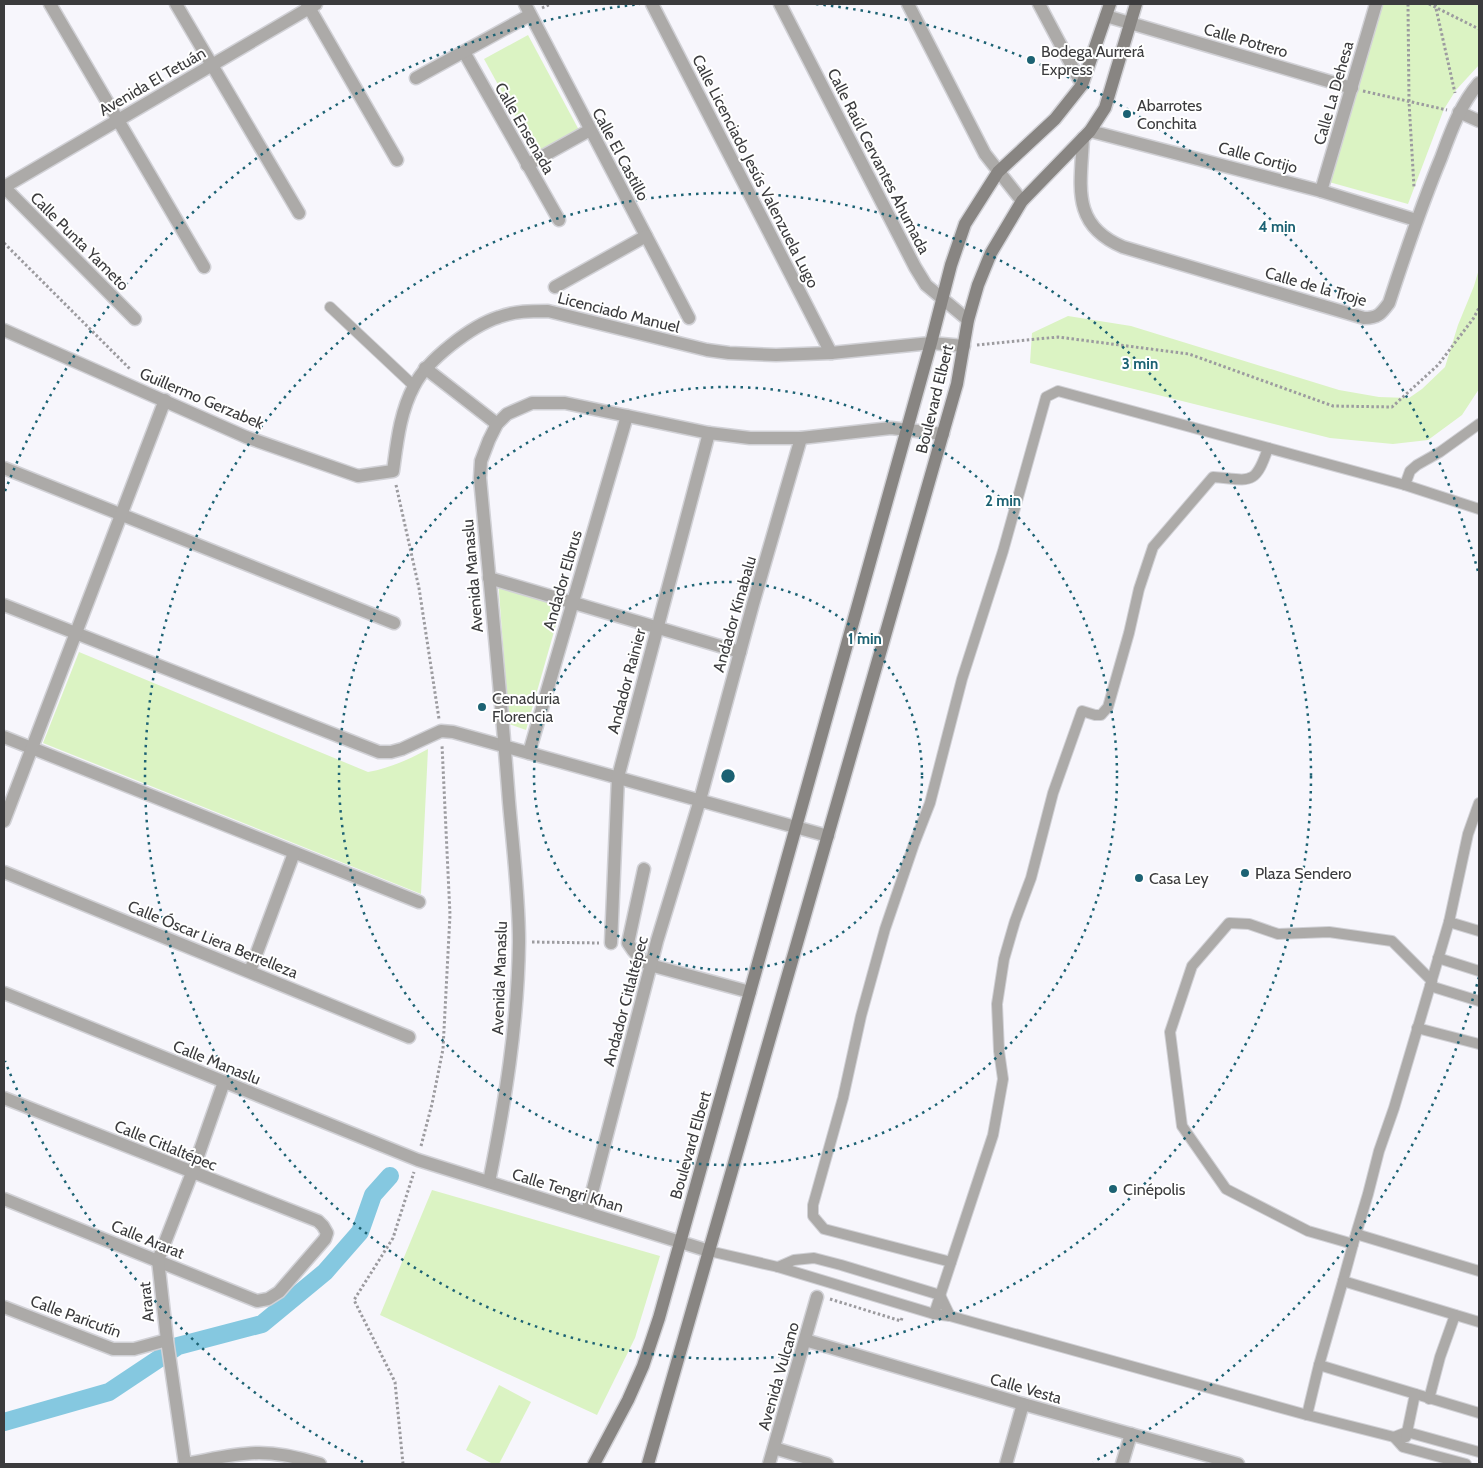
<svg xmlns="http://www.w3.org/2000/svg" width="1483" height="1468" font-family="Cabin,sans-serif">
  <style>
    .green { fill: #dbf3c3 }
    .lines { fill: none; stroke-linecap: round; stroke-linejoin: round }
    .canal { stroke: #85c8e0; stroke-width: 18 }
    .lane-casing { stroke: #d1d1d6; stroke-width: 12 }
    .street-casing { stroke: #d1d1d6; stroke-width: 15 }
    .secondary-casing { stroke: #d1d1d6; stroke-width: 15 }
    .path { stroke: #9c9b9f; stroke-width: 3; stroke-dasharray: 2.5 2.5; stroke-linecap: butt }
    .lane { stroke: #acaaa8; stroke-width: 10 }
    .street { stroke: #acaaa8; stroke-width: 12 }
    .secondary { stroke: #888582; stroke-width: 12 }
    .ring { fill: none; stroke: #1c6273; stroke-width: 2.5; stroke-dasharray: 2.5 5 }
    .poi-dot { fill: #1c6273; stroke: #fff; stroke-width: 2 }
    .labels { text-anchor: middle; stroke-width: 4; stroke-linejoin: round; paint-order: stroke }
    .street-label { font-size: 16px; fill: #3b3b3d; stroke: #fff }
    .poi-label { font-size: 16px; fill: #3b3b3d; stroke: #fff; text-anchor: start }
    .centre { fill: #1c6273; stroke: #fff; stroke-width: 2.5 }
    .ring-label { font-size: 15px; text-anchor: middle; font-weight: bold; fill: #1c6273; stroke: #fff; stroke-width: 4; stroke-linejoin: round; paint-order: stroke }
  </style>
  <rect width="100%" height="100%" fill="#f7f6fc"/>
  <g class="green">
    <path d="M1380,4H1479V65L1456,90L1444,109L1408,204L1329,182Z"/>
    <path d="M528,35L580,132L537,156L484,59Z"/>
    <path d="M1479,269V389L1462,415L1428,440L1393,444L1330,438L1030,363L1032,333L1068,316L1131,326L1339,390L1379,397L1409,398L1422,389L1445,367L1458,325L1474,286Z"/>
    <path d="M498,579L563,600L526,730L509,724Z"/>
    <path d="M79,652L368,772C390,768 408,760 428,749L421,894L43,743Z"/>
    <path d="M432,1190L660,1256L635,1338L597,1415L380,1315Z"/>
    <path d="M499,1385L531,1402L499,1464H493L466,1450Z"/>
  </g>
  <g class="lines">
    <path class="canal" d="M4,1422L109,1392L178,1346L262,1324L325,1272L360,1232L373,1195L390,1176"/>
    <defs>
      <g id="lane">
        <path d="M330,307L414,386"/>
        <path d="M1479,424L1440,452L1417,465L1410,471L1405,485L1479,509"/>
        <path d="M1479,803L1468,834L1449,922L1394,1108L1379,1151L1368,1194L1356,1234L1479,1271"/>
        <path d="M1449,922L1479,931"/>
        <path d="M1438,958L1479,971"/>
        <path d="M1430,986L1479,1001"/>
        <path d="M1417,1028L1479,1044"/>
        <path d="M1353,1244L1308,1231L1226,1189L1182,1126L1170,1032L1192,966L1229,923L1249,924L1278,934L1329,932L1392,941L1432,981"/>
        <path d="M709,1251L778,1267L934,1314L950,1316L1307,1415L1394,1437L1407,1432L1479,1452"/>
        <path d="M951,1262L824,1229L813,1216V1205L843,1098L861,1016L885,929L914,844L930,803L962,679L1003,551L1046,397L1058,391L1405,485"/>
        <path d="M778,1267L794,1260L814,1258L841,1265L940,1295L950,1316"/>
        <path d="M1343,1281L1355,1237"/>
        <path d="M934,1314L993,1135L1003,1079L999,1051L997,1004L1004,959L1015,921L1031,878L1053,793L1082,711L1095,715H1101L1108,707L1129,633L1139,589L1153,547L1213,477C1250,480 1255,487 1268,448"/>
        <path d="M1319,1365L1479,1413"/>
        <path d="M1429,1399L1440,1357L1455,1315"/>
        <path d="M1307,1415L1319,1365L1343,1281L1479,1322"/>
        <path d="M1394,1437L1403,1447L1466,1464"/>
        <path d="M1406,1437L1415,1394"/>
      </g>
      <g id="street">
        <path d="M50,4L204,267"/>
        <path d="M176,4L299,213"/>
        <path d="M307,4L397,160"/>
        <path d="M525,4L689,318"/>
        <path d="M652,4L831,353"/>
        <path d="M780,4L915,267L926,285L968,320"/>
        <path d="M908,4L985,154L1022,201"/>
        <path d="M1039,4L1082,85"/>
        <path d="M1106,16L1352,88"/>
        <path d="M464,52L559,220"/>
        <path d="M416,78L530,15"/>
        <path d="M1459,112L1479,121"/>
        <path d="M1090,131L1321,191L1416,220"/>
        <path d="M1083,138C1081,185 1070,225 1123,247L1364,318C1378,318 1381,314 1389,303C1405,254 1421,206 1441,158C1451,131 1460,105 1479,83"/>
        <path d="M527,165L590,130"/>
        <path d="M1321,191L1376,4"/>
        <path d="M555,287L646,236"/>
        <path d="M135,319L4,187L316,4"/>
        <path d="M4,330L246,437L358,476L393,471C397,442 400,412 414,386C427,360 471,326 499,317C515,311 531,311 548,311L707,350L729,353L776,355L831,353L931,343L964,346"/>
        <path d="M425,368L497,424"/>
        <path d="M4,468L394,623"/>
        <path d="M489,578L740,652"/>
        <path d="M4,605L379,752H391L402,749L441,731L453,732L828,836"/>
        <path d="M4,737L419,902"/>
        <path d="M529,753L627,416"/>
        <path d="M4,821L165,400"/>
        <path d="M644,869L628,943C634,953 640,960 650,965L750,992"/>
        <path d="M4,872L409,1037"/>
        <path d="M611,943L618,777L709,433"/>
        <path d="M250,971L294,853"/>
        <path d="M4,993L418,1160L709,1251"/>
        <path d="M4,1098L318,1221L323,1226L327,1233L325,1239L279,1292L268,1299L257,1301L4,1199"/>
        <path d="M489,1182C505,1103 518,1023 519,942C519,896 513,848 509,802C501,694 490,586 480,478L481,461L489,440L497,424L507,414L532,403H565L709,433L750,438H801L891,428L943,434"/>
        <path d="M587,1212L657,941L700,800L753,604L801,438"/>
        <path d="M4,1307L113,1349H134L167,1340"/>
        <path d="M805,1340L1023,1404L1238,1464"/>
        <path d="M774,1448L827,1464"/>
        <path d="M185,1464L167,1340L158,1260L192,1173L224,1082"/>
        <path d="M185,1464C209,1460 234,1453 259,1453C279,1453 301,1458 320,1464"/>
        <path d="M769,1464L817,1297"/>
        <path d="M1006,1464L1023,1404"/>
        <path d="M1122,1464L1131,1434"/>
      </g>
      <g id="secondary">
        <path d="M594,1464L628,1400L643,1366L659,1318L931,343L951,265L965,224L998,172L1055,119L1082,85L1110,4"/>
        <path d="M648,1464L957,384L968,320L978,285L991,253L1022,201L1090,131L1105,108L1136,4"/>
      </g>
    </defs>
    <use href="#lane" class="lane-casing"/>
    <use href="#street" class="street-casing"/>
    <use href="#secondary" class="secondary-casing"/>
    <g class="path">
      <path d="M1408,4L1409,102L1414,187"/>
      <path d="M1429,4L1479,29"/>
      <path d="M1435,4L1455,93"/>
      <path d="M542,8L551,4"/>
      <path d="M1363,91L1447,110"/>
      <path d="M4,243L131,370"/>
      <path d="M977,345L1058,337L1189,354L1333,406L1392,407L1438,365L1473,319L1479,308"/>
      <path d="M396,485L419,588L439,719"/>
      <path d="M532,942L599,943"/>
      <path d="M421,1146L432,1104L443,1049L450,915L442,745"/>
      <path d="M830,1299L901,1321L902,1318"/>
      <path d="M403,1464L395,1382L354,1300L393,1238L414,1172"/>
    </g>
    <use href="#lane" class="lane"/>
    <use href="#street" class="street"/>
    <use href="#secondary" class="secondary"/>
  </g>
  <g class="ring">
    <circle cx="728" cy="776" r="194"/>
    <circle cx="728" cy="776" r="389"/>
    <circle cx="728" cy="776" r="583"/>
    <path d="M1479 977A777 777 0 0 1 1093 1462M363 1462A777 777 0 0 1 5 1061M5 491A777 777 0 0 1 640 4M816 4A777 777 0 0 1 1479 575"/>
  </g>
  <g class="poi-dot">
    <circle cx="1031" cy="60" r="5"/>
    <circle cx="1127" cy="114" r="5"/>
    <circle cx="482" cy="707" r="5"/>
    <circle cx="1245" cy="873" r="5"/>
    <circle cx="1139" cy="878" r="5"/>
    <circle cx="1113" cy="1189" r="5"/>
  </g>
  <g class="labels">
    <g class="street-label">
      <text transform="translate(1246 40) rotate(16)" y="6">Calle Potrero</text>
      <text transform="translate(152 81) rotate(-30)" y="6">Avenida El Tetuán</text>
      <text transform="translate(1333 93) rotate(-74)" y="6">Calle La Dehesa</text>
      <text transform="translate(525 128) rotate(60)" y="6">Calle Ensenada</text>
      <text transform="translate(621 154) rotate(62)" y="6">Calle El Castillo</text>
      <text transform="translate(1258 157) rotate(15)" y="6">Calle Cortijo</text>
      <text transform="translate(879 161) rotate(63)" y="6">Calle Raúl Cervantes Ahumada</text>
      <text transform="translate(756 171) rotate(63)" y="6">Calle Licenciado Jesús Valenzuela Lugo</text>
      <text transform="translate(80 241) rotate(45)" y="6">Calle Punta Yameto</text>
      <text transform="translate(1316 286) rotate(16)" y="6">Calle de la Troje</text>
      <text transform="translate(619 312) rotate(14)" y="6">Licenciado Manuel</text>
      <text transform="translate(202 398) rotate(23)" y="6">Guillermo Gerzabek</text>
      <text transform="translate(934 399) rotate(-76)" y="6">Boulevard Elbert</text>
      <text transform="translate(472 576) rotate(-95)" y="6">Avenida Manaslu</text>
      <text transform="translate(562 580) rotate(-74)" y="6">Andador Elbrus</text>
      <text transform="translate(734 614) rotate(-74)" y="6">Andador Kinabalu</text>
      <text transform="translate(626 681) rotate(-75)" y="6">Andador Rainier</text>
      <text transform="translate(213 939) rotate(22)" y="6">Calle Óscar Liera Berrelleza</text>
      <text transform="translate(499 978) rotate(-88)" y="6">Avenida Manaslu</text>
      <text transform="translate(625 1001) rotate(-75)" y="6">Andador Citlaltépec</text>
      <text transform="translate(217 1062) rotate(22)" y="6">Calle Manaslu</text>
      <text transform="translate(166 1145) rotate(22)" y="6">Calle Citlaltépec</text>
      <text transform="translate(690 1145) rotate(-74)" y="6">Boulevard Elbert</text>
      <text transform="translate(568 1190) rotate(17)" y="6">Calle Tengri Khan</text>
      <text transform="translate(148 1239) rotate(22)" y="6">Calle Ararat</text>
      <text transform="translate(146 1302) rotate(-96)" y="6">Ararat</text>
      <text transform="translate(76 1316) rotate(20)" y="6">Calle Paricutín</text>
      <text transform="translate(778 1376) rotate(-74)" y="6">Avenida Vulcano</text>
      <text transform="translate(1026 1388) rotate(16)" y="6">Calle Vesta</text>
    </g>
    <g class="poi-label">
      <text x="1041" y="57">Bodega Aurrerá<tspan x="1041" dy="18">Express</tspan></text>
      <text x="1137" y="111">Abarrotes<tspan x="1137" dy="18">Conchita</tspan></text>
      <text x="492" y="704">Cenaduria<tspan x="492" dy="18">Florencia</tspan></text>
      <text x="1255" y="879">Plaza Sendero</text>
      <text x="1149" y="884">Casa Ley</text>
      <text x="1123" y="1195">Cinépolis</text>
    </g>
  </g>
  <circle cx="728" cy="776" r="8" class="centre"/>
  <g class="ring-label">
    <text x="1277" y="232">4 min</text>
    <text x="1140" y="369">3 min</text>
    <text x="1003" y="506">2 min</text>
    <text x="865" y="644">1 min</text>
  </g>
  <rect width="1483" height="1468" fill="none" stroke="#3b3b3d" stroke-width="10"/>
</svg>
